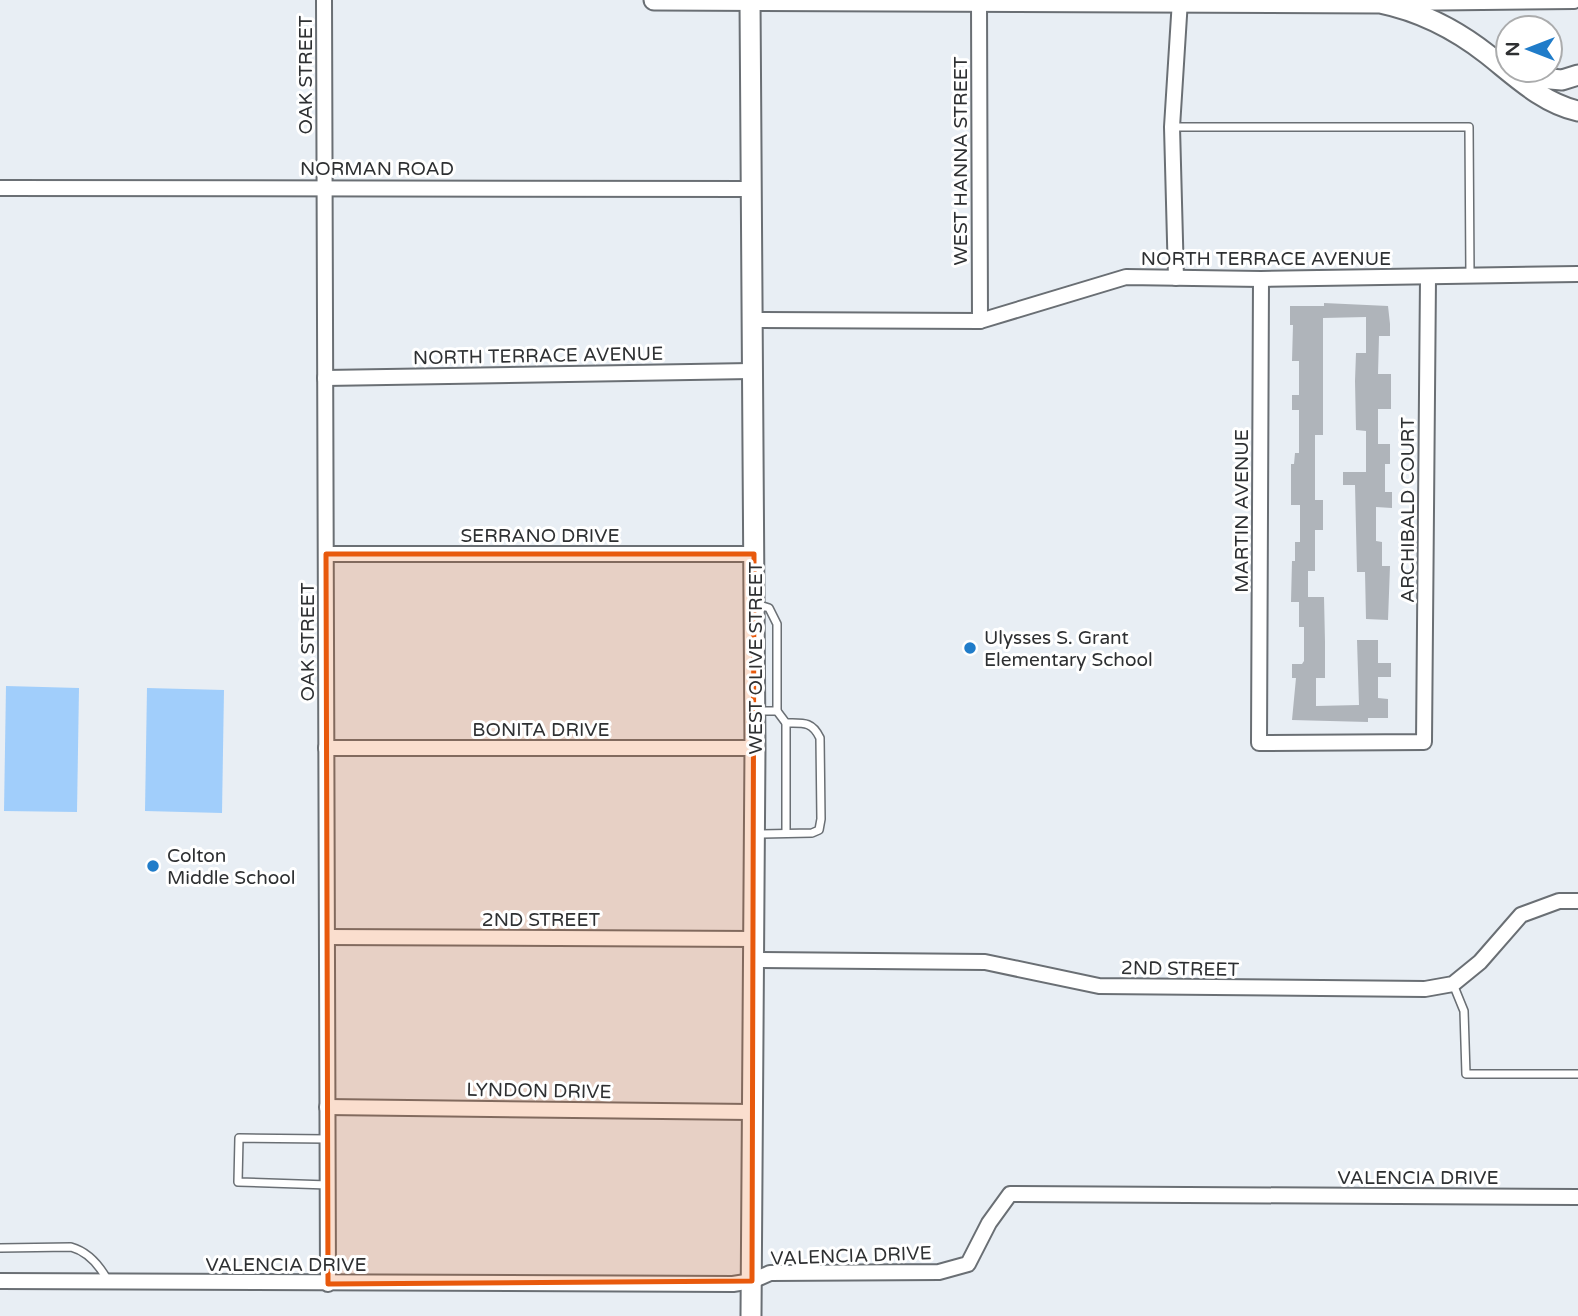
<svg xmlns="http://www.w3.org/2000/svg" width="1578" height="1316" font-family="'Varela Round',sans-serif">
  <style>
    .green { fill: #a1cefb }
    .building { fill: #afb4ba }
    .lines { fill: none; stroke-linecap: round; stroke-linejoin: round }
    .lane-casing { stroke: #6a6f74; stroke-width: 10 }
    .street-casing { stroke: #6a6f74; stroke-width: 18 }
    .secondary-casing { stroke: #6a6f74; stroke-width: 23 }
    .lane { stroke: #fff; stroke-width: 7 }
    .street { stroke: #fff; stroke-width: 14 }
    .secondary { stroke: #fff; stroke-width: 19 }
    .marked { fill: #e8590c; fill-opacity: 0.2; stroke: #e8590c; stroke-width: 5; stroke-linejoin: round }
    .poi-dot { fill: #207cc9; stroke: #fff; stroke-width: 2.5 }
    .labels { text-anchor: middle; stroke-width: 6; stroke-linejoin: round; paint-order: stroke }
    .street-label { font-size: 19px; fill: #2e3032; stroke: #fff }
    .poi-label { font-size: 19px; fill: #2e3032; stroke: #fff; text-anchor: start }
  </style>
  <rect width="100%" height="100%" fill="#e8eef4"/>
  <g class="green">
    <path d="M6,686L79,688L77,812L4,811Z"/>
    <path d="M147,688L224,690L222,813L145,811Z"/>
  </g>
  <path class="building" d="M1324,303L1388,306L1390,324V336H1379L1378,374H1391V409H1378V444H1390V464H1385V492H1392V508L1376,507V541L1382,542V566H1390L1388,620L1366,619L1365,572H1357L1355,485H1343V472H1366V431L1356,430L1355,381L1356,353H1366V317L1323,318V435H1315V500H1323V530H1315V571H1308V597H1324L1325,642V678H1316V706L1359,705L1357,640H1378V663H1391V677H1378V698L1388,699V718H1368V722L1292,720L1296,678H1292V664H1302L1304,661V627H1299V602H1291L1292,561H1295V542H1300V505H1291V464H1294L1295,453H1299V410H1292V395H1299V361H1292L1293,325H1290V306H1324Z"/>
  <g class="lines">
    <defs>
      <g id="lane">
        <path d="M1172,127H1469L1470,276"/>
        <path d="M756,604L769,608L777,624V711"/>
        <path d="M786,723V833"/>
        <path d="M755,834L812,833L819,830L821,819L820,738C812,721 803,723 786,723L777,711H758"/>
        <path d="M1453,984L1464,1011L1466,1074H1578"/>
        <path d="M327,1139L239,1138L238,1182L328,1185"/>
        <path d="M0,1248L71,1247C89,1252 100,1266 108,1281"/>
      </g>
      <g id="street">
        <path d="M324,0L328,1284"/>
        <path d="M979,1L980,321"/>
        <path d="M1395,3L1574,1"/>
        <path d="M0,188L753,189"/>
        <path d="M1176,278L1172,127L1180,0"/>
        <path d="M1261,279L1259,743L1424,742L1428,278"/>
        <path d="M751,320L980,321L1126,277L1261,279L1578,274"/>
        <path d="M325,378L751,371"/>
        <path d="M326,554H754"/>
        <path d="M326,748H755"/>
        <path d="M327,937L754,939"/>
        <path d="M753,960L985,962L1099,986L1425,989L1453,984L1480,962L1521,915L1559,901H1578"/>
        <path d="M327,1107L750,1112"/>
        <path d="M0,1281L733,1284L752,1281L770,1273L939,1272L968,1264L989,1223L1010,1194L1578,1197"/>
      </g>
      <g id="secondary">
        <path d="M654,0L1380,3C1419,11 1455,29 1487,54C1515,76 1542,103 1578,111"/>
        <path d="M750,0L755,748L751,1316"/>
        <path d="M1516,76L1562,80L1578,75"/>
      </g>
    </defs>
    <use href="#lane" class="lane-casing"/>
    <use href="#street" class="street-casing"/>
    <use href="#secondary" class="secondary-casing"/>
    <use href="#lane" class="lane"/>
    <use href="#street" class="street"/>
    <use href="#secondary" class="secondary"/>
  </g>
  <path class="marked" d="M326,554H754L752,1281L328,1284Z"/>
  <g class="poi-dot">
    <circle cx="970" cy="648" r="7"/>
    <circle cx="153" cy="866" r="7"/>
  </g>
  <g class="labels">
    <g class="street-label">
      <text transform="translate(305 75) rotate(-90)" y="7">OAK STREET</text>
      <text transform="translate(960 161) rotate(-90)" y="7">WEST HANNA STREET</text>
      <text x="377" y="175">NORMAN ROAD</text>
      <text x="1266" y="265">NORTH TERRACE AVENUE</text>
      <text transform="translate(538 355) rotate(-1)" y="7">NORTH TERRACE AVENUE</text>
      <text transform="translate(1407 510) rotate(-90)" y="7">ARCHIBALD COURT</text>
      <text transform="translate(1241 511) rotate(-90)" y="7">MARTIN AVENUE</text>
      <text x="540" y="542">SERRANO DRIVE</text>
      <text transform="translate(307 642) rotate(-90)" y="7">OAK STREET</text>
      <text transform="translate(755 658) rotate(-90)" y="7">WEST OLIVE STREET</text>
      <text x="541" y="736">BONITA DRIVE</text>
      <text x="541" y="926">2ND STREET</text>
      <text transform="translate(1180 968) rotate(1)" y="7">2ND STREET</text>
      <text transform="translate(539 1090) rotate(1)" y="7">LYNDON DRIVE</text>
      <text x="1418" y="1184">VALENCIA DRIVE</text>
      <text transform="translate(851 1255) rotate(-2)" y="7">VALENCIA DRIVE</text>
      <text x="286" y="1271">VALENCIA DRIVE</text>
    </g>
    <g class="poi-label">
      <text x="984" y="644">Ulysses S. Grant<tspan x="984" dy="22">Elementary School</tspan></text>
      <text x="167" y="862">Colton<tspan x="167" dy="22">Middle School</tspan></text>
    </g>
  </g>
  <g transform="translate(1529 49) rotate(270)"><circle r="33" fill="#ffffff" stroke="#abacad" stroke-width="2"/>
  <path d="M0-5L12 26L0 18L-12 26Z" fill="#207cc9"/>
  <text y="-10" font-size="19" font-weight="bold" text-anchor="middle" fill="#2e3032">N</text>
  </g>
</svg>
